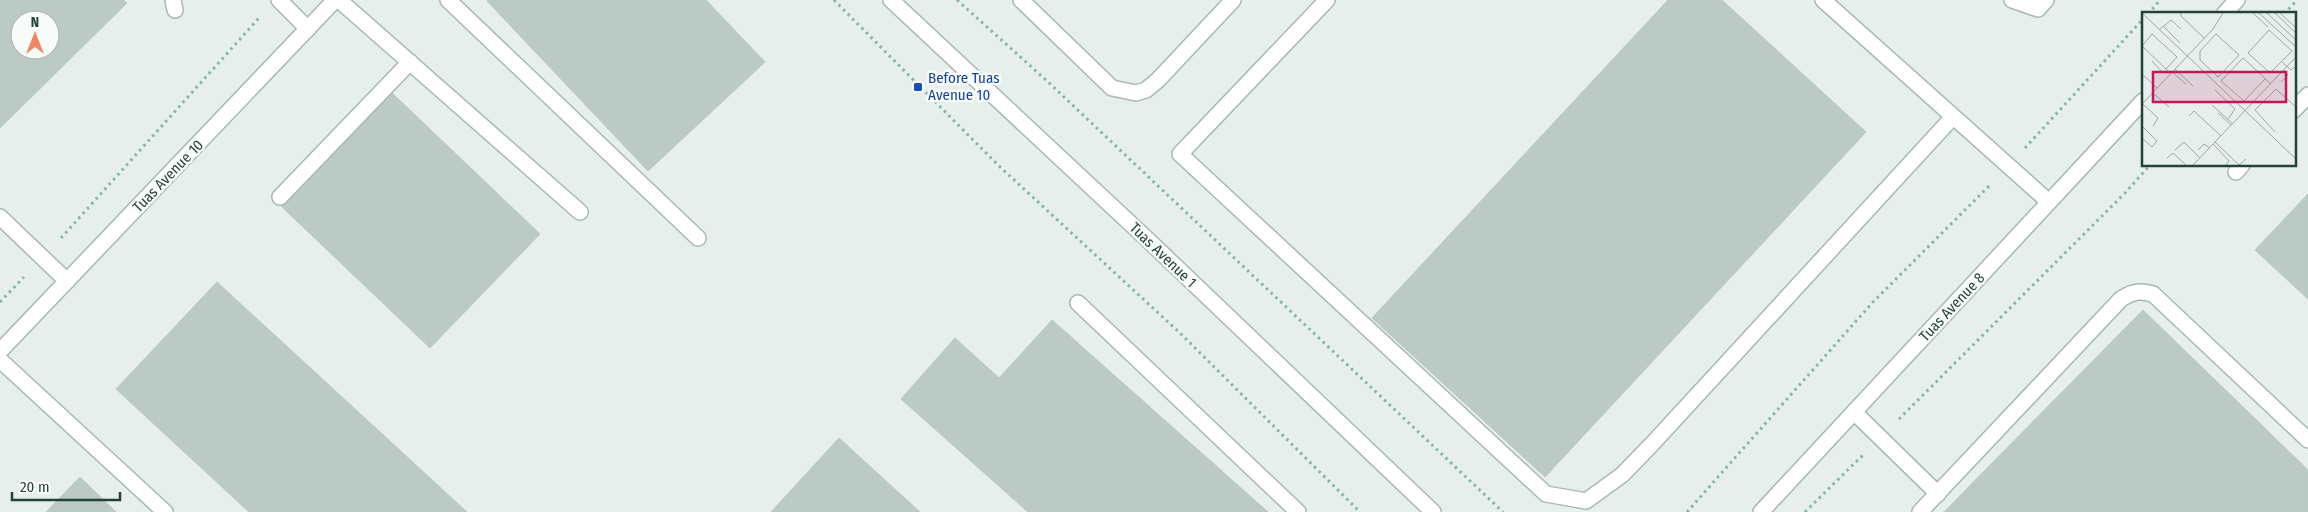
<svg xmlns="http://www.w3.org/2000/svg" width="2308" height="512" font-family="'Fira Sans Condensed',sans-serif">
  <style>
    .building { fill: #bbcac4; stroke: #b8c9c2; fill-rule: evenodd }
    .lines { fill: none; stroke-linecap: round; stroke-linejoin: round }
    .minor-casing { stroke: #a8b8b2; stroke-width: 18 }
    .path { stroke: #86b3a5; stroke-width: 3; stroke-dasharray: 2.5 4; stroke-linecap: butt }
    .minor { stroke: #fff; stroke-width: 15 }
    .transit-dot { fill: #1a4fb4; stroke: #f7fbf9; stroke-width: 2 }
    .labels { text-anchor: middle; stroke-width: 5; stroke-linejoin: round; paint-order: stroke }
    .transit-label { font-size: 15px; fill: #164399; stroke: #f7fbf9; text-anchor: start }
    .street-label { font-size: 15px; fill: #24423a; stroke: #f7fbf9 }
    .inset-road { fill: none; stroke: #98aaa4; stroke-width: 1 }
    .view { fill: #c2185b; fill-opacity: 0.15; stroke: #c2185b; stroke-width: 2.5 }
    .inset-edge { fill: none; stroke: #24423a; stroke-width: 2.5 }
  </style>
  <rect width="100%" height="100%" fill="#e6efeb"/>
  <g class="building">
    <path d="M0,0H123L127,3L0,128ZM20,20H50V50H20Z"/>
    <path d="M488,0H706L765,62L648,171L487,1Z"/>
    <path d="M1668,0H1722L1866,132L1545,477L1372,318Z"/>
    <path d="M391,92L540,234L430,348L281,206Z"/>
    <path d="M2308,194V299L2255,250Z"/>
    <path d="M217,282L467,512H249L116,389Z"/>
    <path d="M2143,310L2308,470V512H2042L1992,463Z"/>
    <path d="M1052,320L1268,512H1028L901,399L955,338L999,378Z"/>
    <path d="M839,438L920,512H771Z"/>
    <path d="M1992,463L2042,512H1944Z"/>
    <path d="M80,477L116,512H46Z"/>
  </g>
  <g class="lines">
    <defs>
      <g id="minor">
        <path d="M173,0L175,10"/>
        <path d="M279,0L308,29"/>
        <path d="M339,0L580,212"/>
        <path d="M448,0L698,238"/>
        <path d="M891,0L1148,240L1433,512"/>
        <path d="M1021,0L1112,88L1136,93L1146,90L1158,80L1233,0"/>
        <path d="M1327,0L1180,154L1546,494L1586,501L1622,475L1653,443L1952,118"/>
        <path d="M1823,0L2049,202"/>
        <path d="M2012,0L2038,9L2046,0"/>
        <path d="M2224,14L2237,0"/>
        <path d="M2294,110L2308,95"/>
        <path d="M2236,172L2242,165"/>
        <path d="M280,197L410,62"/>
        <path d="M0,217L67,281"/>
        <path d="M1078,303L1298,512"/>
        <path d="M0,351L335,0"/>
        <path d="M0,360L165,512"/>
        <path d="M1854,412L1938,494"/>
        <path d="M1761,512L2143,101"/>
        <path d="M1920,512L2121,299C2132,292 2139,290 2153,294L2308,440"/>
      </g>
    </defs>
    <use href="#minor" class="minor-casing"/>
    <g class="path">
      <path d="M834,0L999,166L1180,333L1360,512"/>
      <path d="M957,0L1046,80L1503,512"/>
      <path d="M2148,14L2160,0"/>
      <path d="M2284,14L2297,0"/>
      <path d="M2025,148L2143,19"/>
      <path d="M61,238L259,18"/>
      <path d="M0,302L24,277"/>
      <path d="M1899,419L2125,193L2150,165"/>
      <path d="M1687,512L1873,302L1990,185"/>
      <path d="M1805,512L1863,455"/>
    </g>
    <use href="#minor" class="minor"/>
  </g>
  <rect class="transit-dot" x="913" y="82" width="10" height="10" rx="2.5"/>
  <g class="labels">
    <g class="transit-label">
      <text x="928" y="83">Before Tuas<tspan x="928" dy="17">Avenue 10</tspan></text>
    </g>
    <g class="street-label">
      <text transform="translate(168 176) rotate(-46)" y="5">Tuas Avenue 10</text>
      <text transform="translate(1163 255) rotate(44)" y="5">Tuas Avenue 1</text>
      <text transform="translate(1952 307) rotate(-47)" y="5">Tuas Avenue 8</text>
    </g>
  </g>
  <g transform="translate(2142 12)">
    <rect width="154" height="154" fill="#e6efeb"/>
    <path class="inset-road" d="M0,1L154,147M39,1V4L62,26M111,1L126,15M117,1L154,35M125,1L154,28M133,1L154,21M138,1L154,16M21,14L38,31M17,18L29,8L39,17M127,18L150,39L128,61L106,41ZM74,22L97,43L76,65L58,48V39ZM10,49L21,61M139,49L149,58L154,54M24,57L35,45L10,22L0,34L24,57L29,62M33,57L51,74M30,60L44,72M0,62L15,76M123,67L102,89L79,69L101,46L129,72M139,70L146,63L142,58M73,78L93,97L86,107M11,81L27,95M0,91L16,106L11,114M0,92L71,17L81,1M70,93L91,112M76,101L89,113M47,104L52,99L79,124M0,114L15,129L10,135L0,126M133,120L113,98L134,77L154,95M73,130L97,153L104,147M71,132L87,149L84,153M33,138L42,130L58,146M56,138L62,132L68,136M25,146L31,141L44,153M51,153L154,45"/>
    <path class="view" d="M11,60H144V90H11Z"/>
    <rect width="154" height="154" class="inset-edge"/>
  </g>
  <g transform="translate(35 35)"><circle r="24" fill="#f7fbf9" stroke="#a3b1ad"/>
  <path d="M0-4L9 19L0 12L-9 19Z" fill="#f4845f"/>
  <text y="-8" font-size="14" font-weight="bold" text-anchor="middle" fill="#24423a">N</text>
  </g>
  <path d="M12 492v8h108v-8" fill="none" stroke="#24423a" stroke-width="2.5"/>
  <text x="20" y="492" font-size="15" fill="#24423a" stroke="#f7fbf9" stroke-width="4" paint-order="stroke">20 m</text>
</svg>
